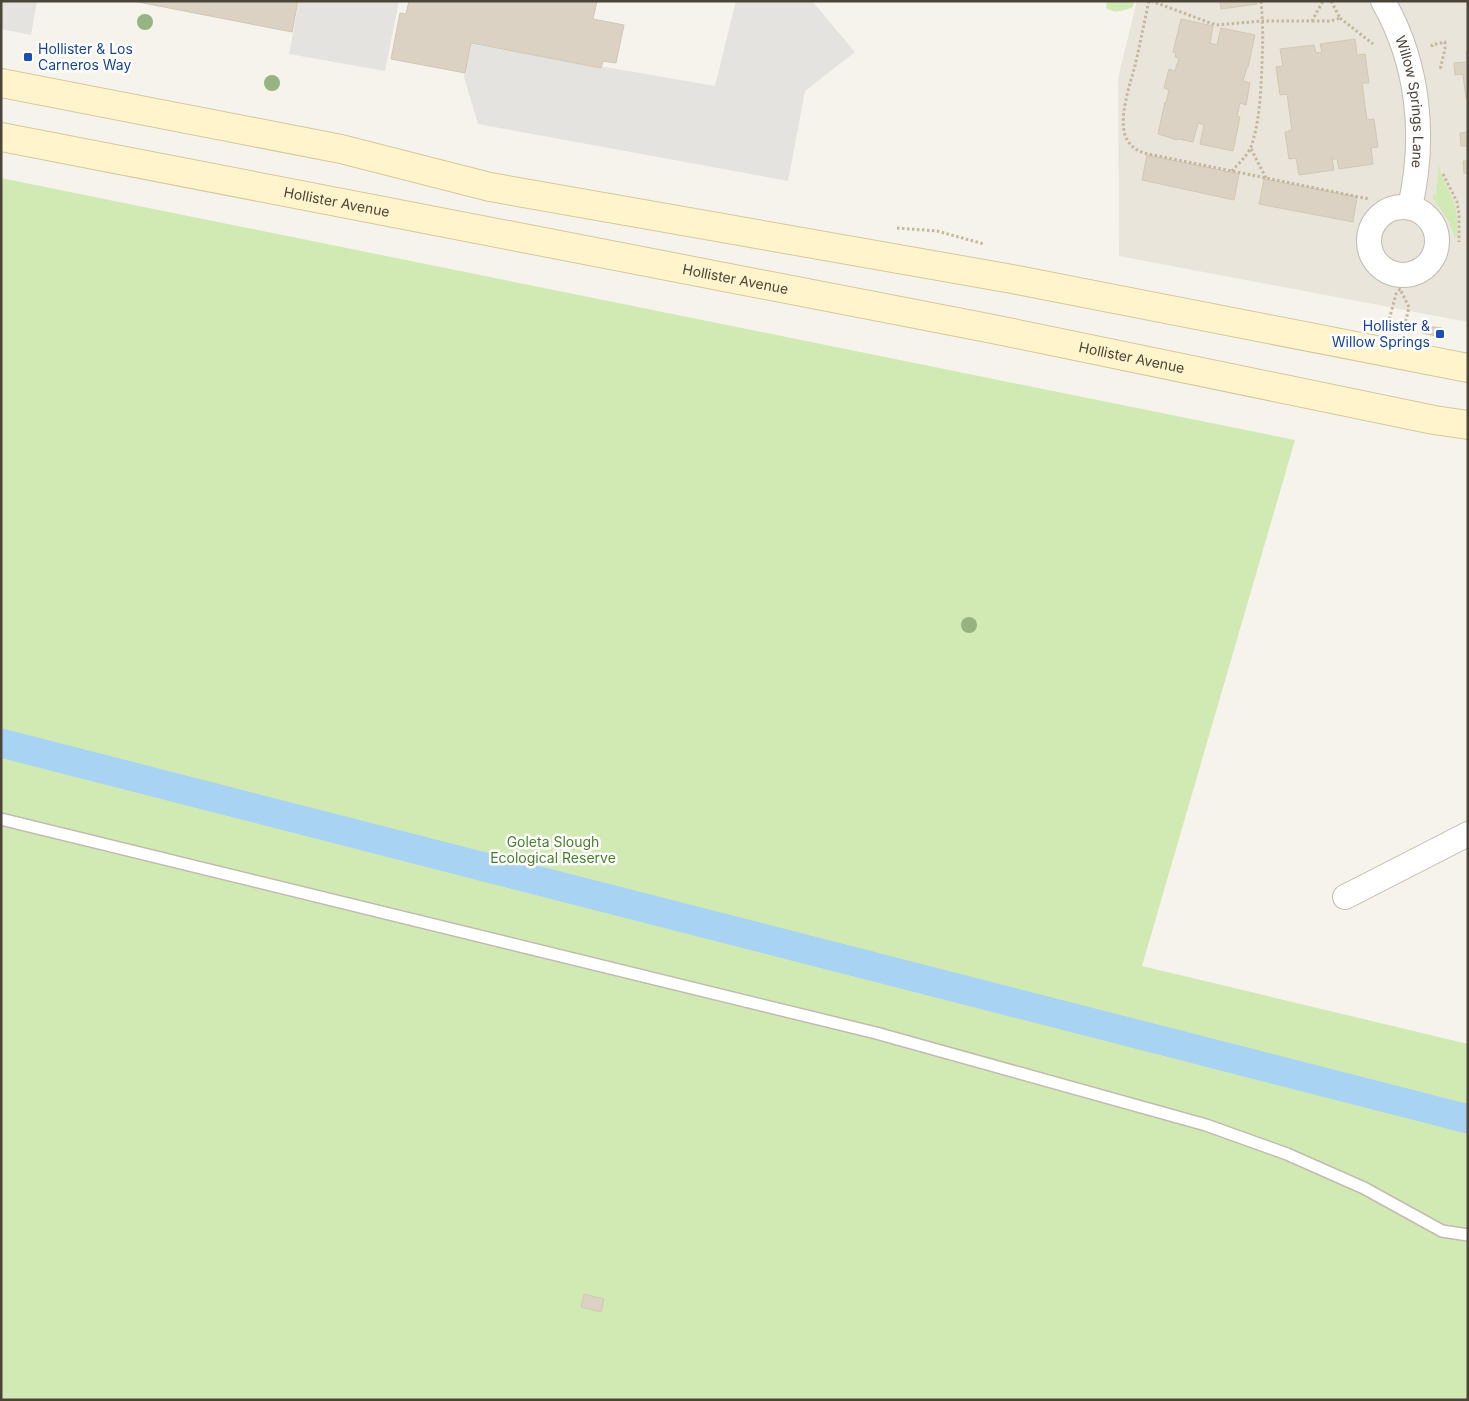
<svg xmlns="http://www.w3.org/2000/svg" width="1469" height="1401" font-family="Inter,sans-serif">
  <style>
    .residential { fill: #eae5da }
    .green { fill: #d1eab4 }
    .parking { fill: #e5e3e0 }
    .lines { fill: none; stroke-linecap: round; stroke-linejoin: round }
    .canal { stroke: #a8d3f2; stroke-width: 29 }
    .building { fill: #dbd2c3; stroke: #d3c7b3 }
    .lane-casing { stroke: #c2bbae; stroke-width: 14 }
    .street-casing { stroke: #c2bbae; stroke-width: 26 }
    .secondary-casing { stroke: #d6c89b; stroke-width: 30 }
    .path { stroke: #c4b79e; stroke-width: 3; stroke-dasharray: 2.5 2.5; stroke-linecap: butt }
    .lane { stroke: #fff; stroke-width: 11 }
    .street { stroke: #fff; stroke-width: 24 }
    .secondary { stroke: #fff4cc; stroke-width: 28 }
    .tree { fill: #96b381 }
    .transit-dot { fill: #1a4fb4; stroke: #fff; stroke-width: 2 }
    .labels { text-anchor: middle; stroke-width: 5; stroke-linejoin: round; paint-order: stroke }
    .transit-label { font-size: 14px; fill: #164399; stroke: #fff; text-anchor: start }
    .street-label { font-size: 14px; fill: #4b4439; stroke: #fff }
    .park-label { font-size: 14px; fill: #487f29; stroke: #fff }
  </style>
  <rect width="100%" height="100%" fill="#f6f3ec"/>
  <path class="residential" d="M1137,1H1468V322L1119,256L1118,78Z"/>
  <g class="green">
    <path d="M1107,1H1134L1133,7C1123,11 1115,14 1106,8Z"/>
    <path d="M1439,164C1441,180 1448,187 1453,201C1458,212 1458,228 1456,240L1449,222L1433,198V194L1436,195Z"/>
    <path d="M1,178L1295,440L1142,966L1468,1044V1400H1Z"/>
  </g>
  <g class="parking">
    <path d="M1,1H37L31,35L1,29Z"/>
    <path d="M299,1H399L385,71L289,54Z"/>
    <path d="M736,1H812L855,52L805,91L788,181L478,124L464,77L471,44L715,86Z"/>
  </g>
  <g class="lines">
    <path class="canal" d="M1,743L1468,1119"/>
  </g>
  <g class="building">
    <path d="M133,1H298L292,32Z"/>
    <path d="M409,1H597L593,19L624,25L616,63L603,61L601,68L471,43L465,73L391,59L400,13L406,14Z"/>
    <path d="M1220,1H1256L1257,4L1221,9Z"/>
    <path d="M1181,19L1213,26L1210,43L1217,45L1221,28L1255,35L1248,67H1247L1243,81L1250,83L1246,105L1240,103L1237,116L1240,117L1233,151L1200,144L1204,125L1198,123L1193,142L1178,139L1177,140L1158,134L1165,102L1166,103L1169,90L1164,88L1169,69L1175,71L1179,58L1175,57L1176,53L1173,52Z"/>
    <path d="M1355,39L1357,55L1365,54L1369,83H1362L1367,120L1374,119L1378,147L1371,148L1373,164L1339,169L1337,159H1332L1334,170L1299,175L1296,158L1289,159L1285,132L1292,130L1287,94L1280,95L1276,67L1283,66L1280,49L1314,45L1316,53L1322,52L1320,44Z"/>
    <path d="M1468,51V99H1466L1463,74L1455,75L1454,63L1467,62L1466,52Z"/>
    <path d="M1468,132V146H1461L1460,133Z"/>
    <path d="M1147,155L1239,174L1234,200L1142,180Z"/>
    <path d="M1463,161H1468V173H1464Z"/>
    <path d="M1264,179L1357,197L1353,222L1259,204Z"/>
    <path d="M1425,326L1442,328L1440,337L1422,333Z"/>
    <path d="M584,1294L604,1299L601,1312L581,1307Z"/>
  </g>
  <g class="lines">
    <defs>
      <path id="lane" d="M1,819L876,1033L1206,1125L1287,1154L1364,1188L1442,1231L1468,1235"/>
      <g id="street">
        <path id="s1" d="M1383,1C1419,64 1426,137 1410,207"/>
        <circle cx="1403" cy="241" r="34"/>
        <path d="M1345,897L1468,834"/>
      </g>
      <g id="secondary">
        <path d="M1,83L341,149L490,187L1012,279L1468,368"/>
        <path id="s2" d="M1,137L993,329L1434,420L1468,425"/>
      </g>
    </defs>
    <use href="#lane" class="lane-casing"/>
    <use href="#street" class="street-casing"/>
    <use href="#secondary" class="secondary-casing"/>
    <g class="path">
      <path d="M1149,1C1144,23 1140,44 1135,66C1130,84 1119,116 1125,135C1128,144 1135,150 1144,153L1369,199"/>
      <path d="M1151,1L1216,25L1263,21H1312L1323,1"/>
      <path d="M1340,18L1373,44"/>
      <path d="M1312,21H1331L1340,18L1331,1"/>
      <path d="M1432,47V45L1445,42V49L1440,70"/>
      <path d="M1251,149L1266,178"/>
      <path d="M1232,171C1238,164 1247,156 1251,147C1260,121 1261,90 1262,63C1263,42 1263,22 1261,1"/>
      <path d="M1443,174L1457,202L1459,214V242"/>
      <path d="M897,228L937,231L984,244"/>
      <path d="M1388,324L1396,294L1400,289L1409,307L1404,329"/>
    </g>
    <use href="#lane" class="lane"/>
    <use href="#street" class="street"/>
    <use href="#secondary" class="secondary"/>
  </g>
  <g class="tree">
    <circle cx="145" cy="22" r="8"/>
    <circle cx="272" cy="83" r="8"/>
    <circle cx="969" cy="625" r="8"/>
  </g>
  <g class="transit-dot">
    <rect x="23" y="52" width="10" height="10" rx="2.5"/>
    <rect x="1435" y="329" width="10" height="10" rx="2.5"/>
  </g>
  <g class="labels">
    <g class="transit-label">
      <text x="38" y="54">Hollister &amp; Los<tspan x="38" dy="16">Carneros Way</tspan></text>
      <text x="1430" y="331" text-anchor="end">Hollister &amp;<tspan x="1430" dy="16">Willow Springs</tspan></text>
    </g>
    <g class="street-label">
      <text dy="5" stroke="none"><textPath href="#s1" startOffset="106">Willow Springs Lane</textPath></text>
      <text dy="5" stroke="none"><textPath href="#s2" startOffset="342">Hollister Avenue</textPath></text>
      <text dy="5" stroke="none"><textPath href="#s2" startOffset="748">Hollister Avenue</textPath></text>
      <text dy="5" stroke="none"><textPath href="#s2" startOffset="1152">Hollister Avenue</textPath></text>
    </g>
    <g class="park-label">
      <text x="553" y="847">Goleta Slough<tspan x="553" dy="16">Ecological Reserve</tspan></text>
    </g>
  </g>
  <rect width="1469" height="1401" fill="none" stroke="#4b4439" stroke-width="5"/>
</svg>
